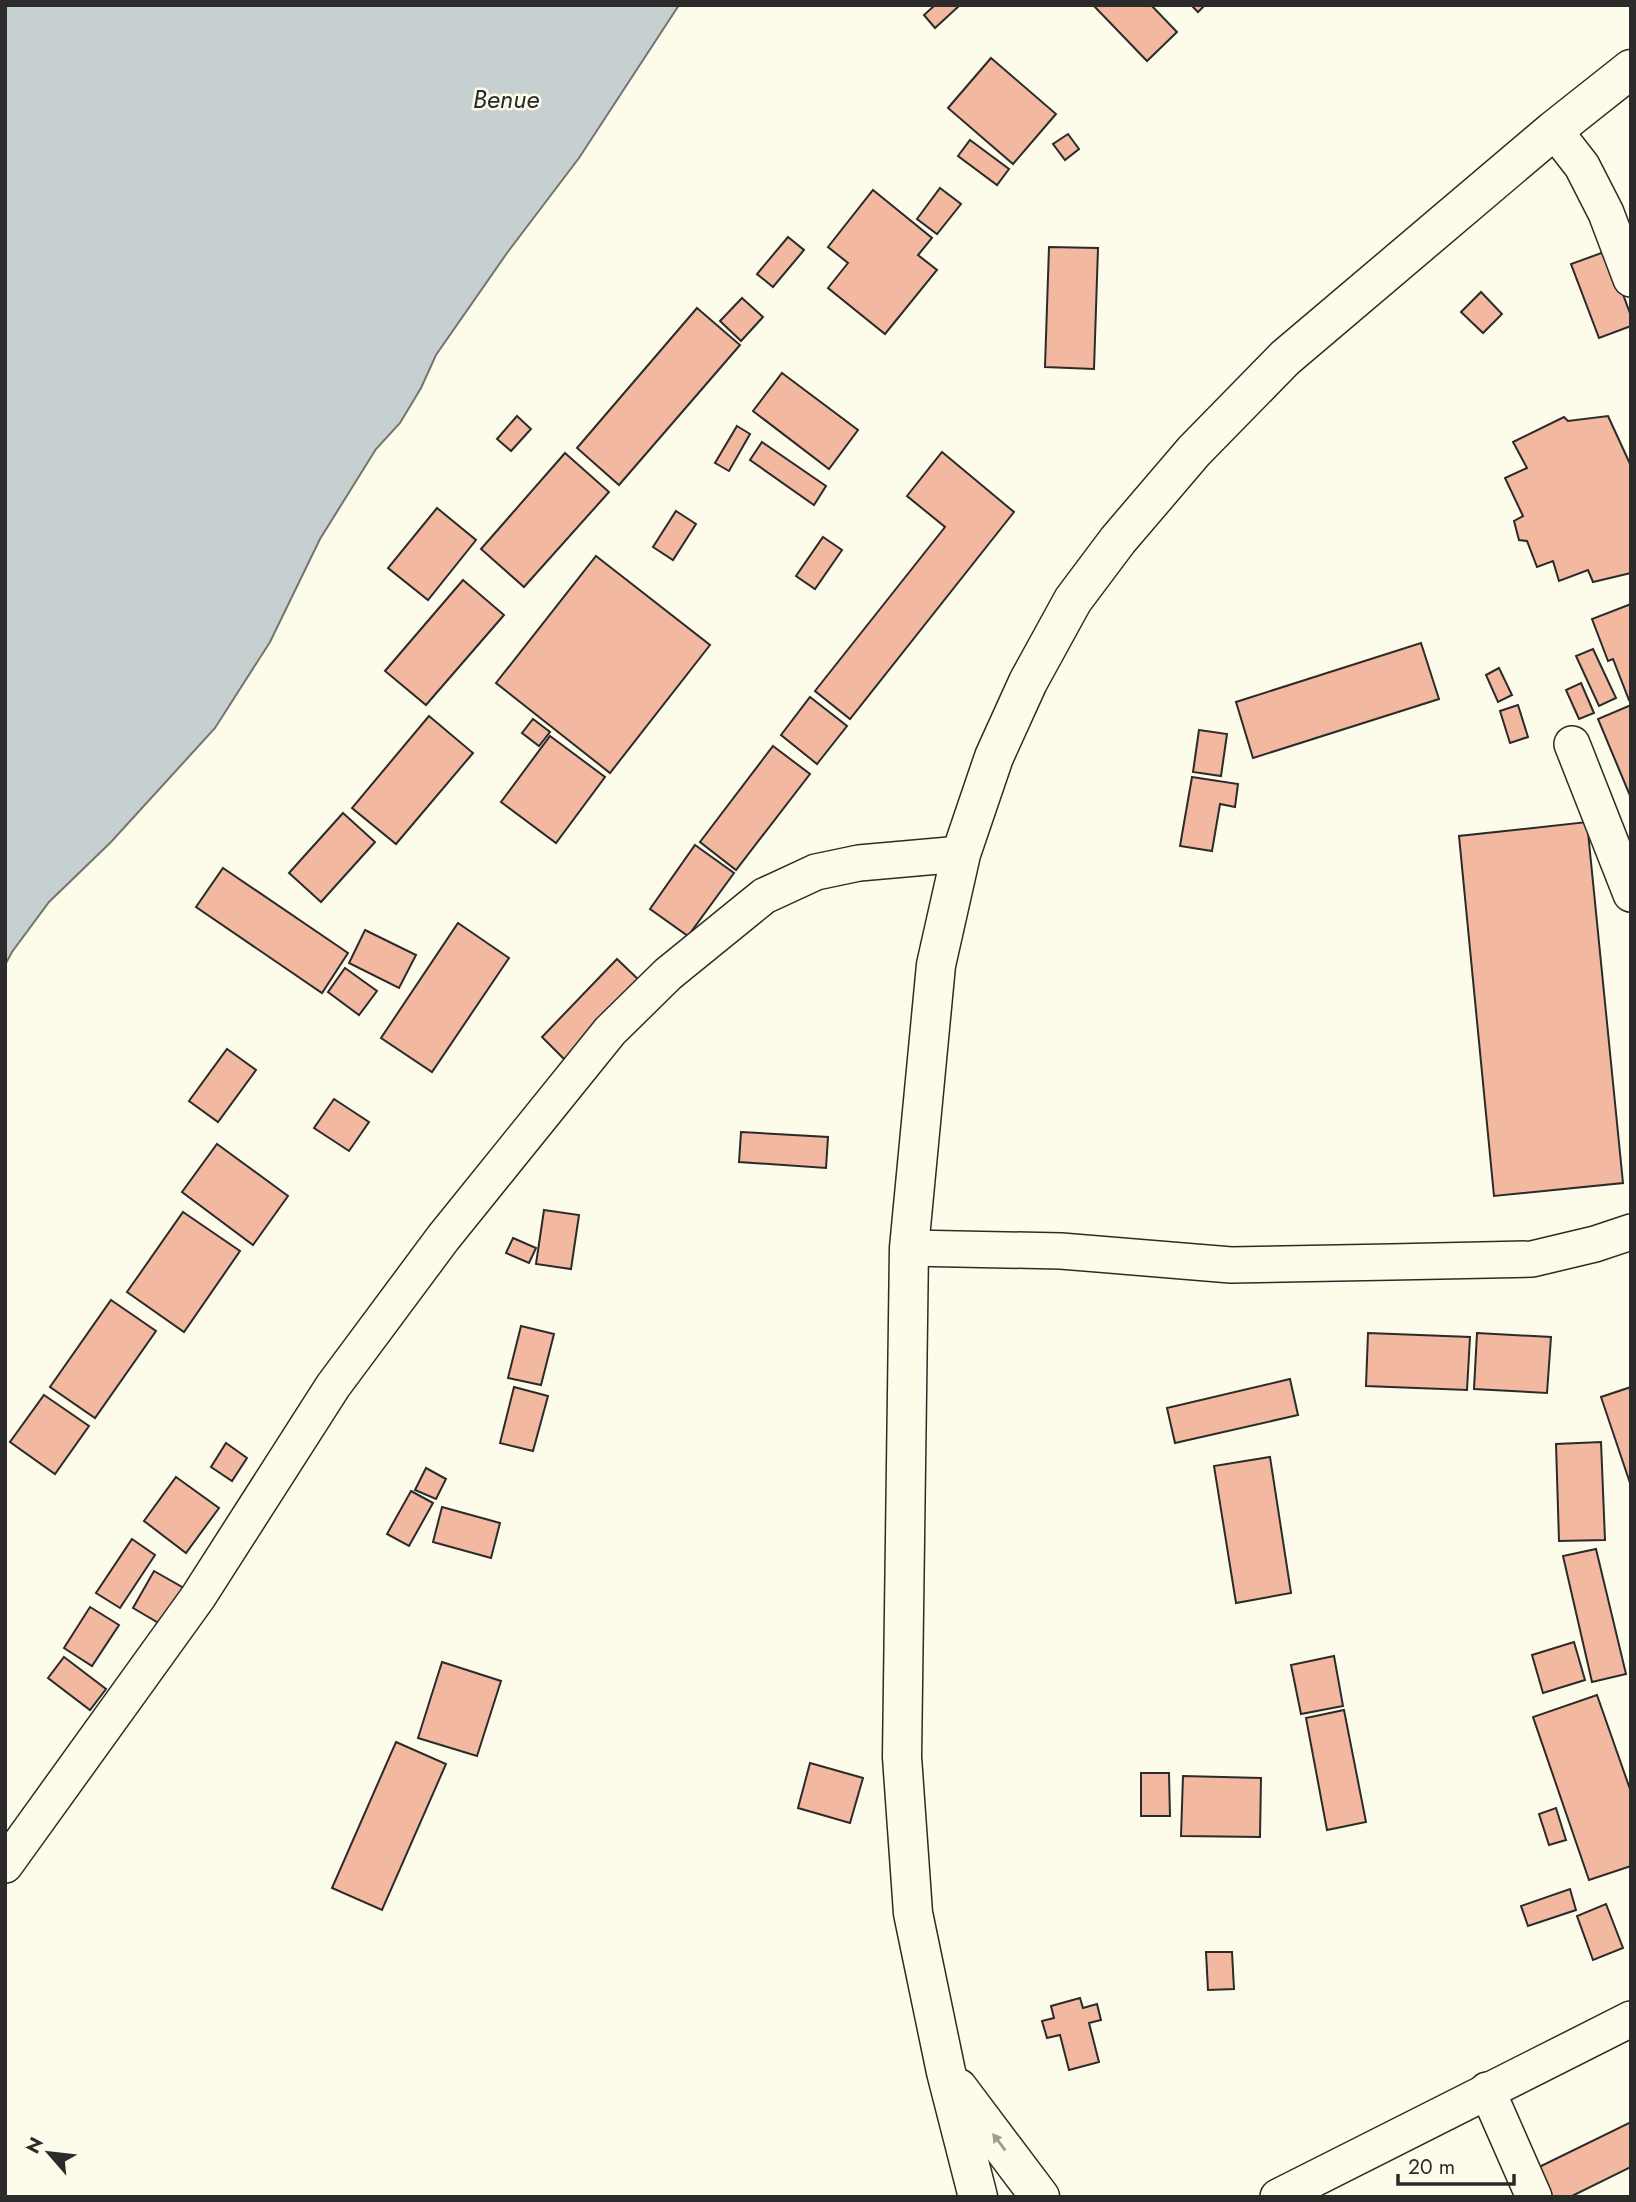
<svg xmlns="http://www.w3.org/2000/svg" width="1636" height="2202" font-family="Jost,sans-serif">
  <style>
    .water { fill: #c7d0d0; stroke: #74746e; stroke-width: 2 }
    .building { fill: #f2b8a0; stroke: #2b2b2b; stroke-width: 2 }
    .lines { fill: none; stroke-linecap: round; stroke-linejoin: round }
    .street-casing { stroke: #2b2b2b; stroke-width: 38 }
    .secondary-casing { stroke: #2b2b2b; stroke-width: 41 }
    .street { stroke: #fdfbea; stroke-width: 35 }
    .secondary { stroke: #fdfbea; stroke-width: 38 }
    .oneway { fill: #9e9d94 }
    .labels { text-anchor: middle; stroke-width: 5; stroke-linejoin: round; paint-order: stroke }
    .water-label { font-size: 26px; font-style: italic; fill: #2b2b2b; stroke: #fdfbea }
  </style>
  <rect width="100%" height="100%" fill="#fdfbea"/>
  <path class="water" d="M5,5H679L579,158L507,253L436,355L421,388L400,423L376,449L320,539L270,642L215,728L111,842L49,902L12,952L5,965Z"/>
  <g class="building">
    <path d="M935,5H960L935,28L924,15Z"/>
    <path d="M1093,5H1151L1177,32L1147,61Z"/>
    <path d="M1191,5H1205L1198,12Z"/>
    <path d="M991,58L1056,114L1013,164L948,108Z"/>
    <path d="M1068,134L1079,149L1065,160L1053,144Z"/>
    <path d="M970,140L1009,169L997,185L958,156Z"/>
    <path d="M940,188L961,204L937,234L917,219Z"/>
    <path d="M873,190L932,238L918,255L937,270L885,334L828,288L848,263L828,247Z"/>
    <path d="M788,237L804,250L773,287L757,274Z"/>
    <path d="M1049,247L1098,248L1094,369L1045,367Z"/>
    <path d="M1607,251L1631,316V326L1599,338L1571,264Z"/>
    <path d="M1481,292L1502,314L1483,333L1461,312Z"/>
    <path d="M742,298L763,317L741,341L720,321Z"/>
    <path d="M697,308L740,345L619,485L577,448Z"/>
    <path d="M782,373L858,430L829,469L753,411Z"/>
    <path d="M517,416L531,429L511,451L497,439Z"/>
    <path d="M1608,416L1631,466V573L1593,582L1588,570L1559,581L1553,561L1537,567L1527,541L1519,540L1514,521L1523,516L1505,478L1527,468L1513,442L1564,417L1568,421Z"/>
    <path d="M737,426L750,434L729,471L715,463Z"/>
    <path d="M762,442L826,486L814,505L750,460Z"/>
    <path d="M942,452L1014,512L850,719L815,691L945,527L907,496Z"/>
    <path d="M565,453L609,492L524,587L481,549Z"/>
    <path d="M437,508L476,540L428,600L388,568Z"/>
    <path d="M676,511L696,524L673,560L653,547Z"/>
    <path d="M823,537L842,550L815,589L796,576Z"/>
    <path d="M596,556L710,645L610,773L496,683Z"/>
    <path d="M463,580L504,615L426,705L385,671Z"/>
    <path d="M1631,604V699L1629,700L1613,659L1608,661L1592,619Z"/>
    <path d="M1421,643L1439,699L1253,758L1236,702Z"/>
    <path d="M1593,649L1616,698L1599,706L1576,656Z"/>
    <path d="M1499,668L1512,695L1498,702L1486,675Z"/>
    <path d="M1581,683L1594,713L1579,719L1566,690Z"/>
    <path d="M810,697L847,726L817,764L781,735Z"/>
    <path d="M1518,705L1528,737L1510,743L1500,711Z"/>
    <path d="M1631,705V798L1598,719Z"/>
    <path d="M429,716L473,753L396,844L352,808Z"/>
    <path d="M533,719L550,732L539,746L522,733Z"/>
    <path d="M1199,730L1227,734L1221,776L1193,772Z"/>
    <path d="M550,736L605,777L556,843L501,802Z"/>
    <path d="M773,746L810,774L736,870L700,842Z"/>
    <path d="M1192,777L1238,784L1235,807L1220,804L1212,851L1180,846Z"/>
    <path d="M343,813L375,842L321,902L289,873Z"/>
    <path d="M1587,822L1623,1183L1494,1196L1459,836Z"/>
    <path d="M695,845L734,873L688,936L650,909Z"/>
    <path d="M223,868L348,953L322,993L196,907Z"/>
    <path d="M458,923L509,958L432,1072L381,1038Z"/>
    <path d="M365,930L416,955L399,988L349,963Z"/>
    <path d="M617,959L642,983L567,1062L542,1037Z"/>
    <path d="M345,968L377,991L359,1015L328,992Z"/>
    <path d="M227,1049L256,1070L218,1122L189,1101Z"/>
    <path d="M334,1099L369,1122L349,1151L314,1128Z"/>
    <path d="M741,1132L828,1137L826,1168L739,1162Z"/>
    <path d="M217,1144L288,1196L253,1245L182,1192Z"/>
    <path d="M544,1210L579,1215L571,1269L536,1264Z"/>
    <path d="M183,1212L240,1251L184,1332L127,1292Z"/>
    <path d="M513,1238L536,1248L529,1263L506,1253Z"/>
    <path d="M111,1300L156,1331L95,1418L50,1387Z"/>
    <path d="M521,1326L554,1334L541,1385L508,1378Z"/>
    <path d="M1368,1333L1470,1337L1467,1390L1366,1386Z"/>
    <path d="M1477,1333L1551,1337L1547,1393L1474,1389Z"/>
    <path d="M1290,1379L1298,1415L1175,1443L1167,1408Z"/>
    <path d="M514,1387L548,1396L533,1451L500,1443Z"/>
    <path d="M1631,1387V1486L1601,1397Z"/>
    <path d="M44,1395L89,1426L55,1474L10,1442Z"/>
    <path d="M1601,1442L1605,1540L1559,1541L1556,1444Z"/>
    <path d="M226,1443L247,1458L232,1481L211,1467Z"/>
    <path d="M1270,1457L1291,1593L1236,1603L1214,1466Z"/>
    <path d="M426,1468L446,1479L436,1499L415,1490Z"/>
    <path d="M176,1477L219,1508L186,1553L144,1521Z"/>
    <path d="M411,1491L433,1503L409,1546L387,1534Z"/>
    <path d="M442,1507L500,1523L491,1558L433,1542Z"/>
    <path d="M132,1539L155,1555L120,1608L96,1593Z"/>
    <path d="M1596,1549L1626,1674L1592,1682L1563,1556Z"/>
    <path d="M154,1571L189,1591L169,1629L133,1608Z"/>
    <path d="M90,1607L119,1625L92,1666L64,1648Z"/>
    <path d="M1574,1642L1585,1680L1543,1693L1532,1655Z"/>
    <path d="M1334,1656L1343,1706L1301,1714L1291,1665Z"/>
    <path d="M64,1657L106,1689L90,1710L48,1678Z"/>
    <path d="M442,1662L501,1681L477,1756L418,1738Z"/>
    <path d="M1597,1695L1631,1792V1866L1589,1880L1533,1717Z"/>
    <path d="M1344,1710L1366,1822L1327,1830L1306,1718Z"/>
    <path d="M396,1742L446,1764L382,1910L332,1888Z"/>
    <path d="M810,1763L863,1778L850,1823L798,1808Z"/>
    <path d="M1141,1773H1169L1170,1816H1141Z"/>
    <path d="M1183,1776L1261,1778L1260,1837L1181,1836Z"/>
    <path d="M1556,1808L1566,1840L1549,1845L1539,1814Z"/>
    <path d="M1570,1889L1576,1910L1528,1926L1521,1906Z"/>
    <path d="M1606,1904L1623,1948L1593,1960L1577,1916Z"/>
    <path d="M1206,1952H1232L1234,1989L1208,1990Z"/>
    <path d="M1080,1998L1083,2008L1097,2004L1101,2020L1089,2023L1099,2062L1069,2070L1060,2035L1047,2038L1042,2021L1054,2018L1051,2006Z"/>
    <path d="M1631,2122V2167L1570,2197H1552L1537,2168Z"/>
  </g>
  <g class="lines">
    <defs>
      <g id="street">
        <path d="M1554,130L1582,166L1606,213L1631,279"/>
        <path d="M1572,744L1631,894"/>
        <path d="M909,1248L1061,1251L1231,1265L1391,1262L1532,1259L1595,1244L1631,1232"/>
        <path d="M5,1865L198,1597L333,1386L443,1238L610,1031L668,974L764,896L816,872L859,863L961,854"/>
        <path d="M1487,2090L1534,2197"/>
        <path d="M1278,2197L1631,2019"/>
      </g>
      <g id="secondary">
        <path d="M958,2088L1040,2197"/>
        <path d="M978,2197L946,2072L913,1913L902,1757L909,1248L936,965L961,854L994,757L1028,682L1073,600L1118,540L1194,451L1285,358L1554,130L1631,69"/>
      </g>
    </defs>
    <use href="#street" class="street-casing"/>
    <use href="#secondary" class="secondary-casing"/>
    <use href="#street" class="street"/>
    <use href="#secondary" class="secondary"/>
  </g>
  <defs><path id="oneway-solid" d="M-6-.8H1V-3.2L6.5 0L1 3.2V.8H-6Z" transform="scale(1.75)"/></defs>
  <use class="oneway" href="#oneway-solid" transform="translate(999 2142) rotate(-127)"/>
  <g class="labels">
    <g class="water-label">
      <text x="506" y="108">Benue</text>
    </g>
  </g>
  <rect width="1636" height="2202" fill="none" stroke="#2b2b2b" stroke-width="14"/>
  <g transform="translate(49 2153) rotate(298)" stroke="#fdfbea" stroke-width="5" paint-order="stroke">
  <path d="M0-5L12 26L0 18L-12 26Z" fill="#2b2b2b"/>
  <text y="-10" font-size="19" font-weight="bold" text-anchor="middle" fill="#2b2b2b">N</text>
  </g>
  <path d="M1398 2174v10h116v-10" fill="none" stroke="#2b2b2b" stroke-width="3.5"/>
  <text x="1408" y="2174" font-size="21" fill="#2b2b2b" stroke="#fdfbea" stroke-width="5" paint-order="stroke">20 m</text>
</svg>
